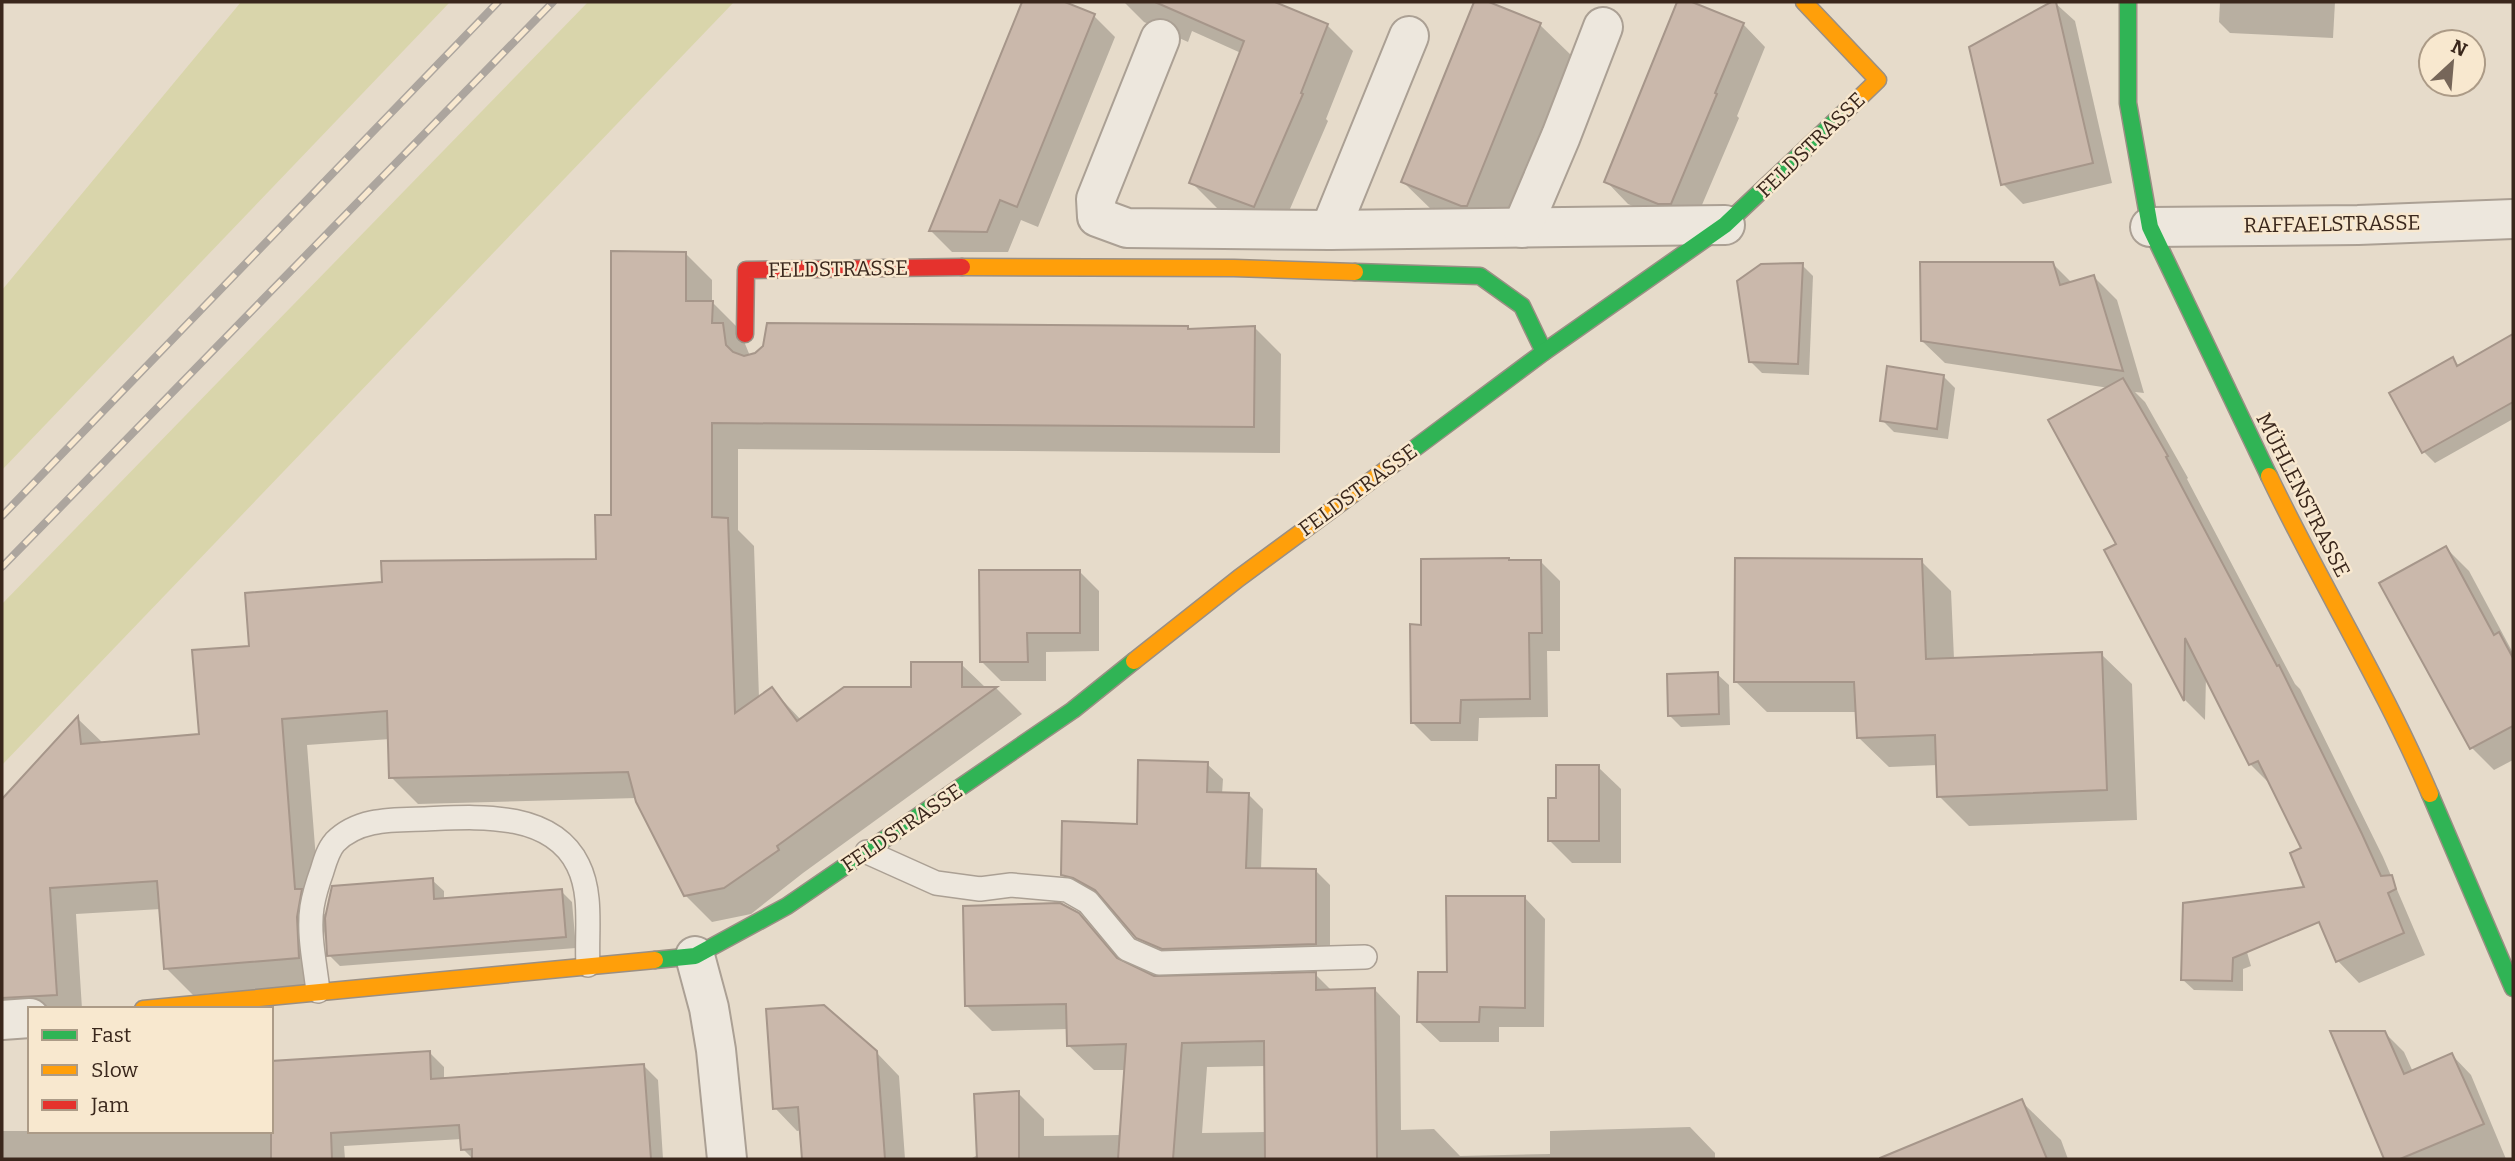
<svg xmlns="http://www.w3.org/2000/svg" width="2515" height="1161" font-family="Bitter,serif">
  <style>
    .green { fill: #d9d5ab }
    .shadow { fill: #0003; fill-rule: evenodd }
    .building { fill: #cab8ab; stroke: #a6968a; stroke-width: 2 }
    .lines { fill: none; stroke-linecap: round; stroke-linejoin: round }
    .lane-casing { stroke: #aba094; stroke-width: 26 }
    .street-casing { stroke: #aba094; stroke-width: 42 }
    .fast-casing { stroke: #9a8f84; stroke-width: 19 }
    .slow-casing { stroke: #9a8f84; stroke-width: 19 }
    .jam-casing { stroke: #9a8f84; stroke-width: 19 }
    .lane { stroke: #ede7dd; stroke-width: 23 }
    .street { stroke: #ede7dd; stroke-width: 38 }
    .fast { stroke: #30b455; stroke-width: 16 }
    .slow { stroke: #ff9f0a; stroke-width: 16 }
    .jam { stroke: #e5322d; stroke-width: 16 }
    .rail-casing { stroke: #aca59e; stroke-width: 8 }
    .rail { stroke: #f8e8cf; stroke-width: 5; stroke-dasharray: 16; stroke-linecap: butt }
    .labels { text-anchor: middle; stroke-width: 5; stroke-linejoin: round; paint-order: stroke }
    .street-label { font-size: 21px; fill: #3a271c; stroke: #f8e8cf }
  </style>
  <rect width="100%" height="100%" fill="#e6dbca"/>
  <g class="green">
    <path d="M241,2H450L2,470V290Z"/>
    <path d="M588,2H734L2,765V604Z"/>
  </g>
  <g class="shadow">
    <path d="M1024,2H1060L1094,16L1115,37L1038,227L1021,220L1008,252H952L931,231Z"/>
    <path d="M1124,2H1270L1327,25L1353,51L1326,119L1328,121L1280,232L1217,208L1191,182L1241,53L1192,31L1188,42L1144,22Z"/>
    <path d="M1476,2H1484L1540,25L1572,56L1498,237L1435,213L1403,182Z"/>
    <path d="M1679,2H1688L1743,24L1765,47L1737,116L1739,118L1693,226H1682L1628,204L1606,181Z"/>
    <path d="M2054,2L2075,21L2112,183L2023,204L2003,184L1971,48Z"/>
    <path d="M2220,2H2335L2333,38L2230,33L2219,22Z"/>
    <path d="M685,253L712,280V302L739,329L750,356L1187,328L1191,331L1254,327L1281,354L1280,453L738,449V530L754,546L759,698L772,689L801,720L913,689L961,664L986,688H996L1022,714L803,873L751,914L712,922L685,895L637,798L418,804L391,777L390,739L307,745L320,910L328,917L432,880L444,891V900L561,891L572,902L576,948L340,966L329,955L326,924L323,945L325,984L193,995L166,968L161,909L76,914L82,1009H30L2,1027V802L78,719L103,743L200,735L251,647L383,584L598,560L613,517Z"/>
    <path d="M2053,264L2073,284L2094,277L2117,300L2144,393L2135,392L2145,402L2188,478L2187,479L2295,684L2300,689L2383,857L2425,955L2359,983L2338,961L2292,854L2304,849L2272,786L2250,764L2206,676L2205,720L2185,700L2106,551L2118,545L2109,388L1945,363L1922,341Z"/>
    <path d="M1802,265L1813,276L1809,375L1762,373L1750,361Z"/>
    <path d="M2510,338L2513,341V419L2435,463L2424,452L2453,359L2459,366Z"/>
    <path d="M1943,376L1955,388L1948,439L1894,432L1882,420Z"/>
    <path d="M2446,548L2469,571L2513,653V760L2494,770L2472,748Z"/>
    <path d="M1921,561L1951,591L1954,659L2101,654L2132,684L2137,820L1969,826L1939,796L1938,765L1889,767L1858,737L1857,712H1767L1736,682Z"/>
    <path d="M1511,562H1541L1560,581V651H1547L1548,717L1479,718L1478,741H1431L1412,722L1423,626Z"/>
    <path d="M1080,572L1099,591V651L1046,652V681H1001L981,661Z"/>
    <path d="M1717,674L1729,685L1730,725L1681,727L1669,715Z"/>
    <path d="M1207,764L1223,779L1222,794H1248L1263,809L1261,870H1315L1330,885V959L1153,952L1108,902L1090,892L1078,890L1063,875L1139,826Z"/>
    <path d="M1598,767L1621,789V863H1572L1549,840L1558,799Z"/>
    <path d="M1525,898L1545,919L1544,1027H1499V1042H1440L1419,1022L1448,974Z"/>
    <path d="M2235,911L2251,966L2243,969V991L2194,990L2182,979Z"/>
    <path d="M1078,914L1123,963L1154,978L1315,974L1332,991L1375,990L1400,1016L1401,1130L1434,1129L1460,1156L1550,1154V1131L1690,1127L1715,1153V1159H970L978,1155L1018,1093L1044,1119V1136L1121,1135L1126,1070H1094L1068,1045V1029L992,1031L967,1006ZM1266,1066V1132L1202,1133L1207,1067Z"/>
    <path d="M2384,1032L2404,1052L2413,1072L2452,1055L2471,1075L2506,1159H2388L2333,1033Z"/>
    <path d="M876,1052L899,1076L905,1159H803L802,1130L797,1131L775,1108Z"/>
    <path d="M430,1053L444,1067V1080L643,1065L658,1080L663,1159H473L463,1149L462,1139L344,1146L345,1159H2V1131H271Z"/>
    <path d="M2022,1102L2061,1140L2068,1159H1881Z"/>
  </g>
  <g class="building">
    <path d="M1022,2H1065L1095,14L1017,207L1000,200L987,232L929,231Z"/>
    <path d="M1155,2H1275L1328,24L1301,93L1303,94L1254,207L1189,183L1244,41Z"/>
    <path d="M1474,2H1489L1541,23L1467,206H1461L1401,182Z"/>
    <path d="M1677,2H1692L1744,23L1715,93L1717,94L1671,204H1658L1604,182Z"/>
    <path d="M2051,2H2056L2093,163L2001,185L1969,47Z"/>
    <path d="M611,251L686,252V301H713L712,323H723L726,345L733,352L744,356L755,353L763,346L767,323L1188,326V329L1255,326L1254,427L712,423V517L728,518L735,713L772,687L797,721L844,687H911V662H962V687H997L777,846L779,850L724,888L684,896L636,802L628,772L389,778L387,711L282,719L295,889H302L297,917L299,958L164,969L157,881L50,888L57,995L2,998V799L78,716L81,744L199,734L192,650L249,646L245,593L382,582L381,561L596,559L595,515H611Z"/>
    <path d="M1920,262H2053L2060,285L2094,275L2123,371L1921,341Z"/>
    <path d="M1803,263L1798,364L1749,362L1737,281L1761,264Z"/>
    <path d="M2513,334V402L2422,453L2389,393L2453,357L2457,366Z"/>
    <path d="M1887,366L1944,375L1937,429L1880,421Z"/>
    <path d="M2123,378L2168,456L2166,457L2277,666L2279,665L2362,834L2381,876L2392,875L2396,889L2388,893L2404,933L2336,962L2319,922L2233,958L2232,981L2181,980L2183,903L2304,887L2290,853L2301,848L2258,761L2249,765L2185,638L2184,701L2104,550L2116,544L2048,420Z"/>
    <path d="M2446,546L2494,635L2499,632L2513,658V726L2470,749L2379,583Z"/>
    <path d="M1509,558V560H1541L1542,633H1529L1530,699L1461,700L1460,723H1411L1410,624L1421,625V559Z"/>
    <path d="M1735,558L1922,559L1926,659L2102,652L2107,790L1937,797L1935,735L1857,738L1854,682H1734Z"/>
    <path d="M979,570H1080V633H1027L1028,662H980Z"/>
    <path d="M1718,672L1719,714L1668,716L1667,674Z"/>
    <path d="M1138,760L1208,762L1207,792L1249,793L1246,868L1316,869V944L1162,949L1136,938L1095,890L1073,878L1061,875L1062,821L1137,824Z"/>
    <path d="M1556,765H1599V841H1548V798H1556Z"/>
    <path d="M433,878L434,899L562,889L566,937L327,956L325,918L332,886Z"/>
    <path d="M1446,896H1525V1008L1480,1007L1479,1022H1417L1418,972H1447Z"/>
    <path d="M1060,903L1079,913L1117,958L1154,976L1316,972V990L1375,988L1377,1159H1265L1264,1041L1182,1043L1173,1159H1118L1126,1044L1067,1046L1066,1004L965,1006L963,906Z"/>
    <path d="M824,1005L877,1051L885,1159H802L798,1107L773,1109L766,1009Z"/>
    <path d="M2330,1031H2385L2404,1074L2452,1053L2484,1124L2400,1159H2384Z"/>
    <path d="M430,1051L431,1079L644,1064L651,1159H472V1149L461,1150L459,1125L331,1133L332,1159H271V1061Z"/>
    <path d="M1019,1091V1159H977L974,1094Z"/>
    <path d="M2022,1099L2047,1159H1880V1158Z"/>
  </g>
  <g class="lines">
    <defs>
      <g id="lane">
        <path d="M867,852L936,883L980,889L1011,885L1067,890L1088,902L1127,949L1159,963L1365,957"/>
        <path d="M318,991C315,964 308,934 312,907C314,895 318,882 322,871C325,861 328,850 335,842C359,818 393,820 425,819C475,817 551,810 578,865C593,895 586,933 588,965"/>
      </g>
      <g id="street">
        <path d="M1160,39L1096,199L1097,217L1127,228L1330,230L1725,225"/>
        <path d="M2150,227L2358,225L2513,219"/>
        <path d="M1522,228L1561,136L1603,27"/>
        <path d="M1330,230L1409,36"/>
        <path d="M695,956L709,1008L716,1050L727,1159"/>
        <path d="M2,1020L30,1018"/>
      </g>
      <g id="fast">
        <path d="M2128,2V103L2150,227L2269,476"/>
        <path d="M1355,272L1480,276L1522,306L1544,352"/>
        <path d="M1399,460L1544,352L1725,225L1849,108"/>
        <path d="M2430,794L2513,988"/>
        <path d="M655,960L695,956L787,906L1073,710L1134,661"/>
      </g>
      <g id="slow">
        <path d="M1804,2L1878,80L1849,108"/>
        <path d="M962,267L1234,268L1355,272"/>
        <path d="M2269,476C2320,583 2383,684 2430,794"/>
        <path d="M1134,661L1239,578L1399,460"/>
        <path d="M143,1009L655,960"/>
      </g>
      <path id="jam" d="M745,334L746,270L962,267"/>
    </defs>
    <use href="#lane" class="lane-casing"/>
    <use href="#street" class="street-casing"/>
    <use href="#fast" class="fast-casing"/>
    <use href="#slow" class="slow-casing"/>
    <use href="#jam" class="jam-casing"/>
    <use href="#lane" class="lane"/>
    <use href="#street" class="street"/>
    <use href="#fast" class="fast"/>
    <use href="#slow" class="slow"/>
    <use href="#jam" class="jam"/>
    <defs>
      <g id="rail">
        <path d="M2,516L498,2"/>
        <path d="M2,567L553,2"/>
      </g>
    </defs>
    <use href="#rail" class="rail-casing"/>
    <use href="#rail" class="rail"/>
  </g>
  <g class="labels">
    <g class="street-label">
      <text transform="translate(1811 145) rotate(-44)" y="7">FELDSTRASSE</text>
      <text transform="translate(2332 224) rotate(-1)" y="7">RAFFAELSTRASSE</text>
      <text transform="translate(838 269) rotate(-1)" y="7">FELDSTRASSE</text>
      <text transform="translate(1358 490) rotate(-36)" y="7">FELDSTRASSE</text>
      <text transform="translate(2303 495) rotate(63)" y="7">MÜHLENSTRASSE</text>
      <text transform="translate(902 828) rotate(-34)" y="7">FELDSTRASSE</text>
    </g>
  </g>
  <rect width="2515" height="1161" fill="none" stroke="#3a271c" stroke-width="7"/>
  <rect x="28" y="1007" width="245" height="126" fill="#f8e8cf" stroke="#ac9b87" stroke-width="2"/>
  <rect x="42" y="1030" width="35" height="10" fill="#30b455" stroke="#ac9b87" stroke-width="2"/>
  <text x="91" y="1042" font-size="21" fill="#3a271c">Fast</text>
  <rect x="42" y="1065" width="35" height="10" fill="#ff9f0a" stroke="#ac9b87" stroke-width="2"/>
  <text x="91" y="1077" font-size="21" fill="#3a271c">Slow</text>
  <rect x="42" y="1100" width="35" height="10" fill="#e5322d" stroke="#ac9b87" stroke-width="2"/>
  <text x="91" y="1112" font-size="21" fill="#3a271c">Jam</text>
  <g transform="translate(2452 63) rotate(26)"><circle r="33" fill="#f8e8cf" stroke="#ac9b87" stroke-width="2"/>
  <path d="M0-5L12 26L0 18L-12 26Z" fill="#766659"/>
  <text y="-10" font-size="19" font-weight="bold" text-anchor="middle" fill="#3a271c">N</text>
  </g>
</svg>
